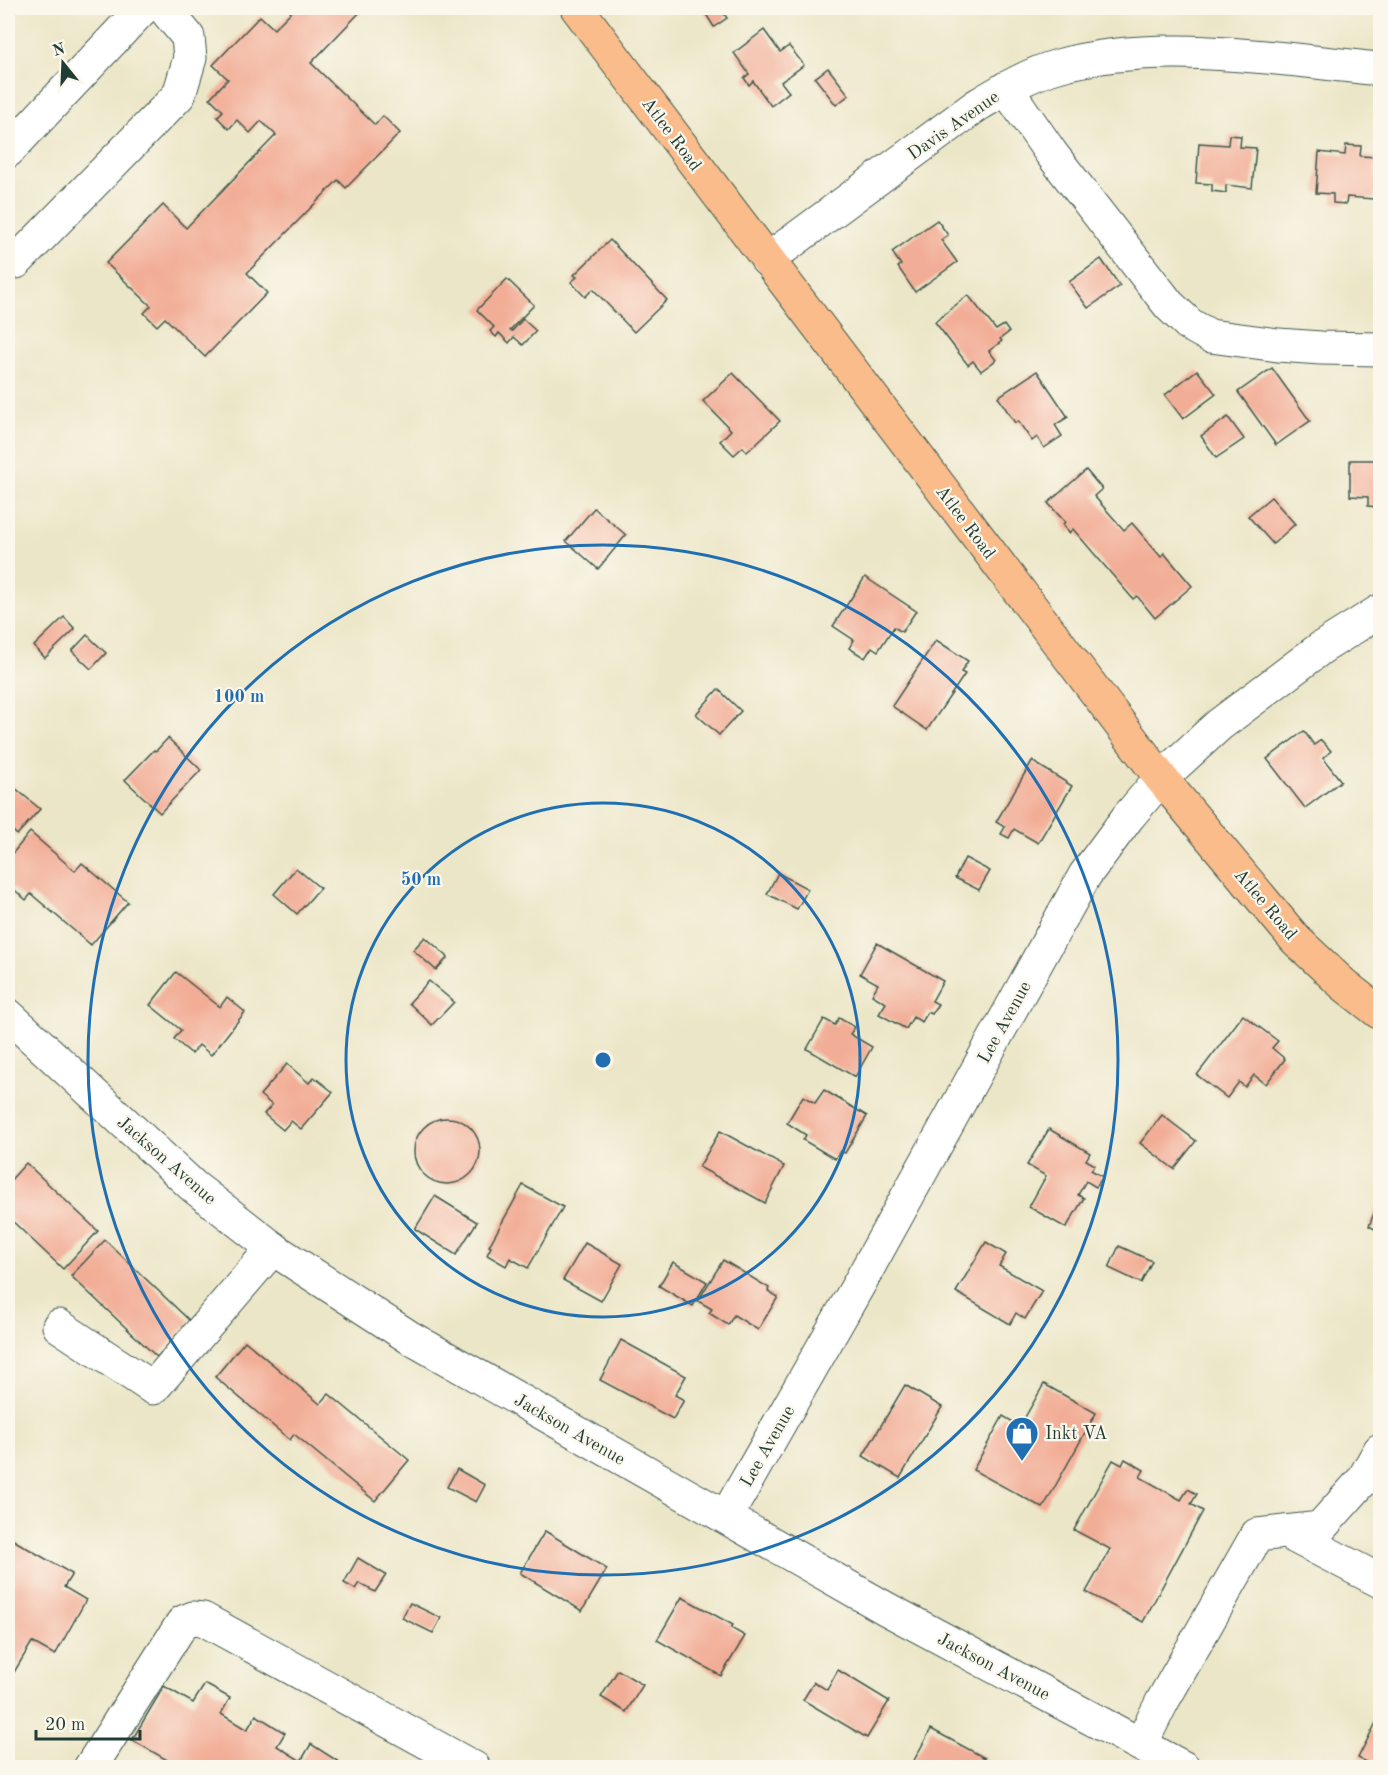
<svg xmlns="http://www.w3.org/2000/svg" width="1388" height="1775" font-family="'Old Standard TT',serif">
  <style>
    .building { fill: #f2ad96 }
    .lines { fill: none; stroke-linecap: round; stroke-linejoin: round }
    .minor-casing { stroke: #3e564a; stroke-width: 35 }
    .major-casing { stroke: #3e564a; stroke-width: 35 }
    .minor { stroke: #fff; stroke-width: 33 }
    .major { stroke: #fabc8b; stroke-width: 33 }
    .ring { fill: none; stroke: #1f6fb2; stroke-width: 3 }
    .labels { text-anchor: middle; stroke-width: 4.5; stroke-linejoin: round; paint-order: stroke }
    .street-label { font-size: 18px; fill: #1f3d34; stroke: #fbf7ec }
    .poi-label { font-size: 18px; fill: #1f3d34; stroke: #fbf7ec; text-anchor: start }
    .centre { fill: #1f6fb2; stroke: #fbf7ec; stroke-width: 3 }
    .ring-label { font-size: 18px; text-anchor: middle; font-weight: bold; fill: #1f6fb2; stroke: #fbf7ec; stroke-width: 4.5; stroke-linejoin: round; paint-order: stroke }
  </style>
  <rect width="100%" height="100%" fill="#fbf7ec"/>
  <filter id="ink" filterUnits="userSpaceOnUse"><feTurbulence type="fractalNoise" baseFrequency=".0167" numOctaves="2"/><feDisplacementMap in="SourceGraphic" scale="12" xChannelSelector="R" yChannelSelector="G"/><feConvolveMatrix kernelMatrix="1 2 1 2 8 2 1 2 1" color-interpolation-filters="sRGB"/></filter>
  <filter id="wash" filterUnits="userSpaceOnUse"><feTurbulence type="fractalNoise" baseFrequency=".008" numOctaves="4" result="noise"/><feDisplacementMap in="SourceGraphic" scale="24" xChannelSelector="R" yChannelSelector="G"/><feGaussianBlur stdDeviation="1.35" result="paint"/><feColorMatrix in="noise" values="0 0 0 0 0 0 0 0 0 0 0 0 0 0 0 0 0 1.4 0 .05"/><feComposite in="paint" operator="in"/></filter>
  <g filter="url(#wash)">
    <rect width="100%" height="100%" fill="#ece6c8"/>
    <g id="blocks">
      <g class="building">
        <path d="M295,8H364L311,63L375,125L383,116L400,133L346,188L338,180L247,273L267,293L205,357L165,318L157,326L144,313L151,306L106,263L163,205L186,228L276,135L261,121L250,133L237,120L229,129L217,117L223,111L210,98L228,79L213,65L260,16L274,29Z"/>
        <path d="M702,8H720L727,18L714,27Z"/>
        <path d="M764,30L780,52L789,46L804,65L781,82L789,92L771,106L753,81L749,85L744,78L749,74L734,53Z"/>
        <path d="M828,68L849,95L836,105L815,78Z"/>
        <path d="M1229,135L1241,136L1240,147L1256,148L1252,188L1226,185V193L1212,191V184L1196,183L1199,143L1228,145Z"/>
        <path d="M1346,145L1361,146L1360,156L1377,157L1374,199L1347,197L1346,204L1333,203V194L1316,193L1319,152L1345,155Z"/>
        <path d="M937,220L948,235L941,240L957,262L915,292L898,267L901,265L892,252Z"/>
        <path d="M610,240L667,300L634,332L593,289L585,297L571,282L577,277L574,275Z"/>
        <path d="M1101,259L1120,286L1088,308L1069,282Z"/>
        <path d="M507,279L534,305L510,330L512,331L523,319L536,331L523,345L514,337L509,343L499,333L496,337L490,331L494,327L477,310Z"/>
        <path d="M968,295L996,330L1004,325L1009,332L1000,339L1002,341L989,351L996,360L981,371L973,361L968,365L935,322Z"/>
        <path d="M1272,368L1310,421L1276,445L1238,392Z"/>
        <path d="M1197,370L1216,394L1183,419L1165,395Z"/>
        <path d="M1037,371L1068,417L1055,425L1062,436L1044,448L1037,437L1032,441L1018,421L1015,423L998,397Z"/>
        <path d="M733,373L780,421L747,452L743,447L734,455L720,441L731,430L703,401Z"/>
        <path d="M1228,417L1244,439L1216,458L1201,436Z"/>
        <path d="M1350,460H1380V498H1377V507L1368,506V497L1350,496Z"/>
        <path d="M1086,470L1102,489L1094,496L1124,530L1132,523L1161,557L1164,553L1192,586L1155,618L1137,596L1133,599L1073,529L1069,533L1063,524L1065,522L1048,503Z"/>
        <path d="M1271,497L1295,524L1273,544L1248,516Z"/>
        <path d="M594,508L626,535L598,569L566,541Z"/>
        <path d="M865,577L916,611L902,632L894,627L878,651L872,647L865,658L849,648L854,640L833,626Z"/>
        <path d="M64,617L75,629L45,658L34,646Z"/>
        <path d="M87,635L106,653L91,669L72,651Z"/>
        <path d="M936,640L968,661L961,672L965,674L927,730L892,706Z"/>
        <path d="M718,689L741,711L719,735L696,714Z"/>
        <path d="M1304,731L1314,745L1321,740L1331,751L1323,758L1341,781L1305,808L1267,759Z"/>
        <path d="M168,738L201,770L160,813L125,780L154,750L156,751Z"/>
        <path d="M1032,761L1072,786L1038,843L1014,829L1009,838L1001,834L1005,827L996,822Z"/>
        <path d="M14,787L40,809L17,835L8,826V794Z"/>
        <path d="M30,832L75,871L82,863L128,902L91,945L31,894L26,900L8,884V859Z"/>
        <path d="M965,858L990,871L979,890L955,878Z"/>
        <path d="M296,868L320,888L297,914L274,894Z"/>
        <path d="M778,873L808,889L797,909L767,894Z"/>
        <path d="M425,937L448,957L436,970L413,950Z"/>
        <path d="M877,943L943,981L932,1001L938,1004L932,1014L928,1012L922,1022L913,1017L906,1029L879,1014L886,1003L872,995L878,984L860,974Z"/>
        <path d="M176,972L220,1007L227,997L245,1012L211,1055L199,1045L192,1054L174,1039L181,1030L150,1005Z"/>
        <path d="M429,981L454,1002L432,1025L409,1003Z"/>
        <path d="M1243,1015L1278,1041L1272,1048L1285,1059L1266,1084L1254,1075L1245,1087L1239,1082L1227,1098L1197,1075Z"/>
        <path d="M839,1018L855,1027L850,1034L872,1047L855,1077L807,1049L824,1019L835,1025Z"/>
        <path d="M287,1064L309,1083L314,1077L333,1092L301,1129L291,1121L283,1130L264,1114L272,1105L260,1095Z"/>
        <path d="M824,1090L867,1116L845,1153L840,1151L835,1159L803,1140L806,1135L787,1123L803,1096L815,1103Z"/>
        <path d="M1162,1115L1196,1141L1174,1169L1140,1143Z"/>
        <circle cx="447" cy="1151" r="33"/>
        <path d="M1049,1129L1090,1153L1086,1160L1095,1165L1091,1170L1103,1177L1096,1187L1086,1181L1078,1195L1084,1198L1066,1228L1029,1207L1046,1176L1027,1165Z"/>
        <path d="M720,1131L784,1166L765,1203L699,1167Z"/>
        <path d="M26,1163L98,1231L63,1269L8,1217V1183Z"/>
        <path d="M523,1185L563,1207L528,1268L510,1258L506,1266L487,1255L491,1247L489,1246Z"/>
        <path d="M435,1196L477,1222L456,1255L415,1229Z"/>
        <path d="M1380,1198V1232L1369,1226Z"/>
        <path d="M105,1240L190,1321L157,1357L71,1276Z"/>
        <path d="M986,1242L1006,1254L999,1266L1042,1291L1025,1319L1016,1313L1010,1324L956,1292Z"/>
        <path d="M585,1243L622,1264L601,1301L563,1280Z"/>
        <path d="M1119,1246L1152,1261L1141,1283L1109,1268Z"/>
        <path d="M723,1260L769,1288L768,1291L778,1297L758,1330L734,1315L728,1325L709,1313L712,1309L698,1301Z"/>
        <path d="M673,1262L707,1282L693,1306L659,1286Z"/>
        <path d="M621,1340L686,1376L675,1395L684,1400L673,1419L600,1380Z"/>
        <path d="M245,1341L320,1404L329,1394L409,1460L375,1501L294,1434L290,1440L215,1377Z"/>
        <path d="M1044,1384L1096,1413L1043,1508L973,1470L1003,1416L1020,1426Z"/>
        <path d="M905,1385L942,1407L900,1478L863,1456Z"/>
        <path d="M1125,1459L1144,1470L1140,1477L1181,1500L1188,1489L1197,1494L1191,1504L1203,1511L1143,1622L1086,1592L1110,1549L1074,1530L1113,1460L1122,1465Z"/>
        <path d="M457,1469L485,1485L476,1502L447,1487Z"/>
        <path d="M545,1531L607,1569L582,1611L520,1573Z"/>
        <path d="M8,1537L72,1574L64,1587L86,1600L55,1655L32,1642L13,1674L8,1671Z"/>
        <path d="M358,1558L386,1575L375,1592L359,1583L355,1589L344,1583Z"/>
        <path d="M682,1597L733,1625L731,1628L745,1636L721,1676L657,1640Z"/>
        <path d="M410,1603L441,1618L433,1633L402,1618Z"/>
        <path d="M618,1670L643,1685L626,1712L601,1697Z"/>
        <path d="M838,1670L889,1701L867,1738L803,1700L814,1682L827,1690Z"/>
        <path d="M205,1684L230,1698L221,1714L247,1730L256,1715L285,1733L277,1746L301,1761L311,1744L339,1762L336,1768H187L176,1761L174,1764L132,1740L164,1686L193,1703Z"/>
        <path d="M1380,1715V1768H1377L1358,1758Z"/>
        <path d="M931,1729L985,1758L980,1768H918L912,1764Z"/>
      </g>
    </g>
  </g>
  <g filter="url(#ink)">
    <use href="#blocks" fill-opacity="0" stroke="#3e564a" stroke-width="1.5"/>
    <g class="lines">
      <defs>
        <g id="minor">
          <path d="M1006,88L1051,153L1169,305L1190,325L1210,336L1278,345L1321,348L1380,349"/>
          <path d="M8,151L143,8"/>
          <path d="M8,254L16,262L179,95L190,58L188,37L164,8"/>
          <path d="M767,260L976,106C1001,91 1029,74 1058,66C1158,38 1278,59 1380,69"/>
          <path d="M8,1015L194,1187L278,1252L409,1337L885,1608L1184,1768"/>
          <path d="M59,1326L153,1388L273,1248"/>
          <path d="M726,1517L859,1284L1085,875L1128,817L1161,778L1219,725L1321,648L1380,611"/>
          <path d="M1286,1532L1380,1581"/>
          <path d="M1141,1744L1162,1702L1257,1535L1320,1528L1363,1480L1380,1450"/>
          <path d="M90,1768L183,1622L193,1618L203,1619L474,1768"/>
        </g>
        <path id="major" d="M577,8L1161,778L1296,940L1344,985L1380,1013"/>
      </defs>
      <use href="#minor" class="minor-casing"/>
      <use href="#major" class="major-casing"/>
      <use href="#minor" class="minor"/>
      <use href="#major" class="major"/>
    </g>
  </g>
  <g class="ring">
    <circle cx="603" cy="1060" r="257"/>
    <circle cx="603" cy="1060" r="515"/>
  </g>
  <defs>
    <symbol id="shop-pin" viewBox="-11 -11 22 30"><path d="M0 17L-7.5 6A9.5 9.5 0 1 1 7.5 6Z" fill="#1f6fb2" stroke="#fbf7ec"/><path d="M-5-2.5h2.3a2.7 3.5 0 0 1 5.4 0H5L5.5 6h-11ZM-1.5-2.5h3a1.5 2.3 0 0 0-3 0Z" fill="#fff"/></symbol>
  </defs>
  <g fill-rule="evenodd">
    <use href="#shop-pin" x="1003" y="1414" width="38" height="52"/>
  </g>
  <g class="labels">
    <g class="street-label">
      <text transform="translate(953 125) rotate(-35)" y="6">Davis Avenue</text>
      <text transform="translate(672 134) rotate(53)" y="6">Atlee Road</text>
      <text transform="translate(966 522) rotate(53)" y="6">Atlee Road</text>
      <text transform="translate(1266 904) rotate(50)" y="6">Atlee Road</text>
      <text transform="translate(1004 1022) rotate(-61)" y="6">Lee Avenue</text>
      <text transform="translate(167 1160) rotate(41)" y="6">Jackson Avenue</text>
      <text transform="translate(570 1429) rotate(30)" y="6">Jackson Avenue</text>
      <text transform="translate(767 1446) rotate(-60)" y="6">Lee Avenue</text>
      <text transform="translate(994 1666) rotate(28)" y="6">Jackson Avenue</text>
    </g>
    <g class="poi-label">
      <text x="1045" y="1439">Inkt VA</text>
    </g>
  </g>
  <circle cx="603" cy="1060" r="9" class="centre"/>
  <g class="ring-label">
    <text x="239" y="702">100 m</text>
    <text x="421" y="885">50 m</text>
  </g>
  <rect width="1388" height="1775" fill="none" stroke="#fbf7ec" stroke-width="30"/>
  <g transform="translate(63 63) rotate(342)" stroke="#fbf7ec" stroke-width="4.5" paint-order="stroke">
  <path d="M0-4.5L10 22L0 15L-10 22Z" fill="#1f3d34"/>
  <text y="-9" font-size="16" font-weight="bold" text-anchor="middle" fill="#1f3d34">N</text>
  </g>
  <path d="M36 1730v9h104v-9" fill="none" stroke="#1f3d34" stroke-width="3"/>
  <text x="45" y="1730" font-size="18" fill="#1f3d34" stroke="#fbf7ec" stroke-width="4.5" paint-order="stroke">20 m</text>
</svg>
